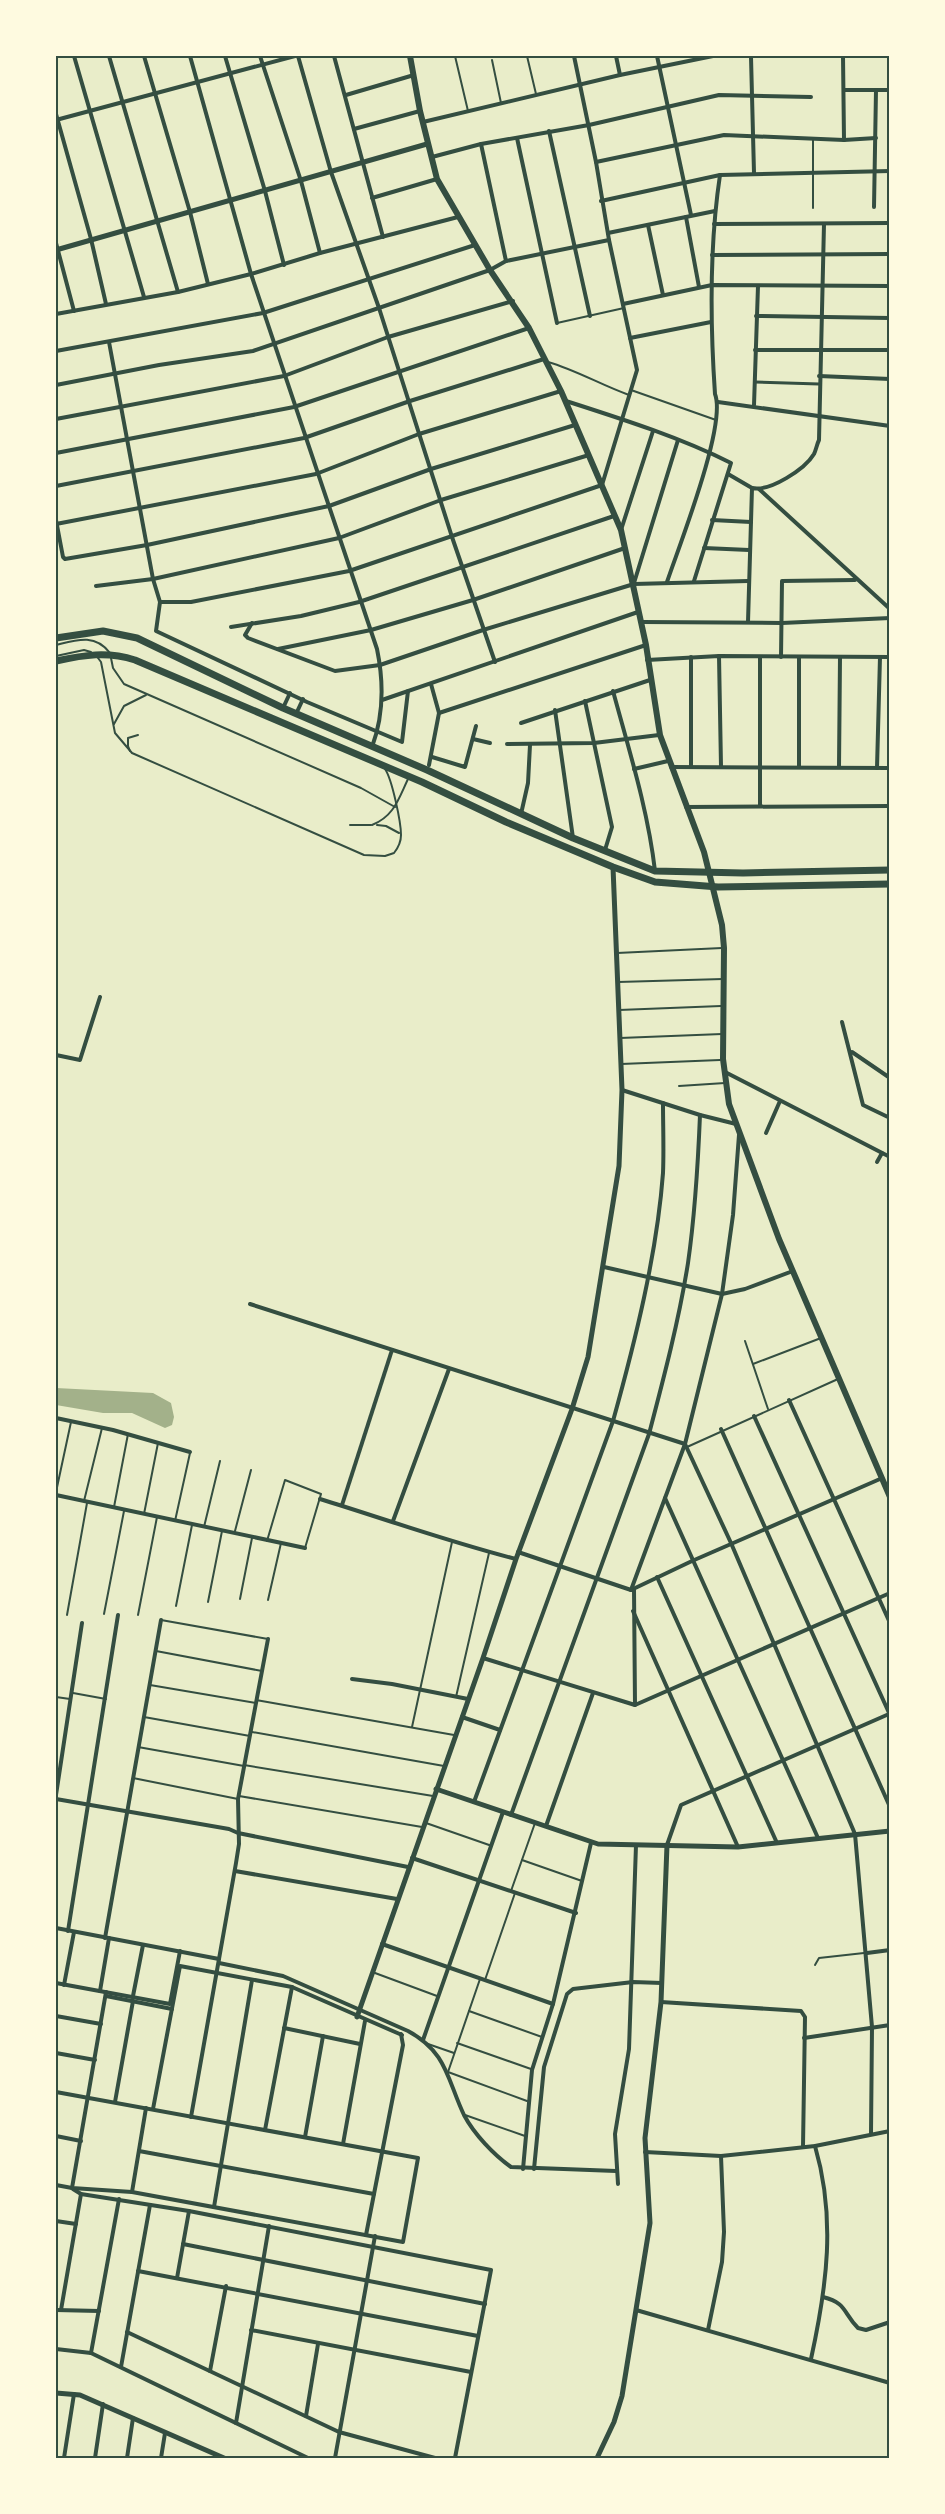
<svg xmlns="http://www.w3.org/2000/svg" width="945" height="2514" font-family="'Fira Sans Condensed',sans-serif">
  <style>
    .water { fill: #a3b18a }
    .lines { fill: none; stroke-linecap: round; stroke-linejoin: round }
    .service { stroke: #344e41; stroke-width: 2 }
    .pedestrian { stroke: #344e41; stroke-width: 3 }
    .minor { stroke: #344e41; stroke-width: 4 }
    .tertiary { stroke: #344e41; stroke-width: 5 }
    .secondary { stroke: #344e41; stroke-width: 6 }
    .primary { stroke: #344e41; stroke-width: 7 }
    .neatline { fill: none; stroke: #344e41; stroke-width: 2 }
  </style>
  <rect width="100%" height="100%" fill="#e9edc9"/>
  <path class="water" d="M56,1388L153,1393L171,1403L174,1417L172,1425L165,1428L132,1413H103L56,1405Z"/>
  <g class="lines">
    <g class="service">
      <path d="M455,56L468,111"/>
      <path d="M527,56L536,94"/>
      <path d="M492,60L501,103"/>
      <path d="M813,208V139"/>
      <path d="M557,323L624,308"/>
      <path d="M548,362C576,370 601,385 629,395"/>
      <path d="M631,390L716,420"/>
      <path d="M56,645C76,640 95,633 110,653"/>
      <path d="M56,656L84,650L91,652"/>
      <path d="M98,658L101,662L115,733L132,753L364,855L385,856L394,853C398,848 401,842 401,835C401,822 392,779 385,769"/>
      <path d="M111,658L113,668L124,684L361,788L395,807"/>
      <path d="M114,724L124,706L146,695"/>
      <path d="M130,751L128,746V738L138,735"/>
      <path d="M350,825H371"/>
      <path d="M372,825C395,816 399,797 409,777"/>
      <path d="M377,825L386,826L399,833"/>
      <path d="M617,953L722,948"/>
      <path d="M618,982L723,979"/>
      <path d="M619,1010L721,1006"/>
      <path d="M620,1038L722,1034"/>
      <path d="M621,1064L720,1060"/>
      <path d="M679,1086L725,1083"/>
      <path d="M745,1341L768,1409"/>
      <path d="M753,1364L821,1338"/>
      <path d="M687,1447L838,1379"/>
      <path d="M56,1492L71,1422"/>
      <path d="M84,1501L102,1428"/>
      <path d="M114,1507L128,1434"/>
      <path d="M144,1514L158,1443"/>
      <path d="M175,1521L190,1453"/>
      <path d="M204,1527L220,1461"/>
      <path d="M235,1531L251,1470"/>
      <path d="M267,1541L285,1480L321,1494L305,1548"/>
      <path d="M240,1599L252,1538"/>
      <path d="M268,1600L281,1543"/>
      <path d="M208,1602L222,1531"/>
      <path d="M176,1606L192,1525"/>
      <path d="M104,1614L124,1511"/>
      <path d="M67,1615L87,1503"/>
      <path d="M138,1615L157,1517"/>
      <path d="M161,1620L268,1639"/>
      <path d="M156,1651L262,1671"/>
      <path d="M150,1685L256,1703"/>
      <path d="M73,1693L106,1699"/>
      <path d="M56,1697L70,1699"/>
      <path d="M456,1697L489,1553"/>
      <path d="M256,1700L454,1735"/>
      <path d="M144,1717L250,1736"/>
      <path d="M412,1727L452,1542"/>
      <path d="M252,1732L444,1766"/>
      <path d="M138,1747L244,1766"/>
      <path d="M244,1765L433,1796"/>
      <path d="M133,1778L238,1799"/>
      <path d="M239,1796L422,1827"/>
      <path d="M426,1823L492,1846"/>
      <path d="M522,1860L582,1881"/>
      <path d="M511,1891L535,1823"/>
      <path d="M815,1965L819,1958L864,1953"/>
      <path d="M375,1973L437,1996"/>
      <path d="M480,1979L448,2072L527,2101"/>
      <path d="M485,1980L515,1893"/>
      <path d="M469,2011L542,2037"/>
      <path d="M457,2043L531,2069"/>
      <path d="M428,2044L454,2053"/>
      <path d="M465,2115L525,2136"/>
    </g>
    <path class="pedestrian" d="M755,382L819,384"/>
    <g class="minor">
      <path d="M74,56L144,297"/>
      <path d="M109,56L178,292"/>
      <path d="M144,56L190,212L208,284"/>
      <path d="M190,56L251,274L377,649C384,683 384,715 372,747"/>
      <path d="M225,56L265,191L284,265"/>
      <path d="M260,56L301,181L320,253"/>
      <path d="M298,56L331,172L379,308L452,537L495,662"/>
      <path d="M334,56L383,237"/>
      <path d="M616,56L620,75"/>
      <path d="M657,56L691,215"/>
      <path d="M731,56H880"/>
      <path d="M843,56L844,140"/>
      <path d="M751,57L754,173"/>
      <path d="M844,90H890"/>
      <path d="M346,95L414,75"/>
      <path d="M56,114L91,239L106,304"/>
      <path d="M56,120L295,56"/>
      <path d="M423,122L620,75L713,56"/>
      <path d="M354,129L420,111"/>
      <path d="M549,131L590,316"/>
      <path d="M517,138L557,323"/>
      <path d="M481,144L506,261"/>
      <path d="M432,157L481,144L589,125L719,95L811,97"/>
      <path d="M596,162L724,135L844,140L876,138"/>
      <path d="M372,198L437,179"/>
      <path d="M601,201L720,175L890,171"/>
      <path d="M874,207L876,90"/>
      <path d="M686,217L699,287"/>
      <path d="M714,224L890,223"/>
      <path d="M648,225L663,295"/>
      <path d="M608,233L715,211"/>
      <path d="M56,243L74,311"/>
      <path d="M712,255L890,254"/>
      <path d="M623,304L712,285L890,286"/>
      <path d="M56,314L178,292L251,274L320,253L458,217"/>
      <path d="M756,316L890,318"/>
      <path d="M630,338L711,322"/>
      <path d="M109,342L153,579L160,602L156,631L307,702L402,742L408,691"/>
      <path d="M755,350H890"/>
      <path d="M56,351L263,313L475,245"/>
      <path d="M819,376L890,379"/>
      <path d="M56,385L159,365L253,351L490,270L506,261L609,240"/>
      <path d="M566,401C622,419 679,437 731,463L694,581"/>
      <path d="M718,402L890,426"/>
      <path d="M754,405L758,286"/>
      <path d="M56,419L284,376L388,337L513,301"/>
      <path d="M56,453L294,407L529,328"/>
      <path d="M728,474L752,488L748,622"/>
      <path d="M56,486L304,438L410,401L544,359"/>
      <path d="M752,488C770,492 805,469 814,454C816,450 817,444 819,440L824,224"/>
      <path d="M759,489L890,609"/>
      <path d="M56,520L63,557L65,559L147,545L329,506L431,469L575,425"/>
      <path d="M712,520L751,522"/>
      <path d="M56,524L316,474L419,434L561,391"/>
      <path d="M621,530L653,431"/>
      <path d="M704,548L749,550"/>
      <path d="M667,582C679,546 727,425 715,394C710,321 709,248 720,175"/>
      <path d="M634,583L678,440"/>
      <path d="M96,586L153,579L339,538L441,500L589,455"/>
      <path d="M160,602H191L349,571L602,485L637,370L609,240L596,162L574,56"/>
      <path d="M642,622L782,623L890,618"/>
      <path d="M252,623L245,635L248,638L335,671L380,665L483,630L634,584L748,581"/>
      <path d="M231,627L301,616L359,602L614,516"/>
      <path d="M278,649L371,630L473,600L625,548"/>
      <path d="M719,656L721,766"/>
      <path d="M781,657L782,581L855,580"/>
      <path d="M647,660L719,656L890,657"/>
      <path d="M613,691C629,750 648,810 655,871"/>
      <path d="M382,700L638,612"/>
      <path d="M585,701L612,827L605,850"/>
      <path d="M283,708L290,693"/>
      <path d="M555,710L573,838"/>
      <path d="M439,713L646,645"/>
      <path d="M296,714L303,699"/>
      <path d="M521,723L650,680"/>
      <path d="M473,739L490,743"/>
      <path d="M507,744L594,743L659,735"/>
      <path d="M432,757L465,767L476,726"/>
      <path d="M429,765L439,713L431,684"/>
      <path d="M671,767L890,768"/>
      <path d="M691,767V657"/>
      <path d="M799,767V657"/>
      <path d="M839,767L840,657"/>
      <path d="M877,768L880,657"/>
      <path d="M634,769L668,761"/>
      <path d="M760,806V657"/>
      <path d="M686,807L890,806"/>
      <path d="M521,814L528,783L530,745"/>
      <path d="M842,1022L863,1105L890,1118"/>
      <path d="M852,1052L890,1078"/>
      <path d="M56,1055L80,1060L100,997"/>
      <path d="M725,1072L890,1157"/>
      <path d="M622,1090L700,1115L736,1124"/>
      <path d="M766,1133L780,1101"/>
      <path d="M877,1162L882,1153"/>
      <path d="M604,1267L722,1294L745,1289L793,1271"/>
      <path d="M250,1304L685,1444L731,1543L855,1834L872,2027L871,2134"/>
      <path d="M789,1400L890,1623"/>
      <path d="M754,1416L890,1715"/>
      <path d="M56,1418L113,1430L190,1452"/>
      <path d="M721,1429L890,1807"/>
      <path d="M56,1495L305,1548"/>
      <path d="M665,1498L818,1838"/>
      <path d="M320,1499C385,1519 449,1542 516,1559"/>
      <path d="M342,1505L392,1350"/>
      <path d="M393,1521L449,1369"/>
      <path d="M518,1552L631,1590L692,1561L880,1479"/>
      <path d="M657,1577L777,1843"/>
      <path d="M634,1589L635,1705"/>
      <path d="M631,1590L685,1444L722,1294L733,1215L739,1135"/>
      <path d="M633,1611L738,1847"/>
      <path d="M483,1658L635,1705L890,1593"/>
      <path d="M352,1679L392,1684L468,1699"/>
      <path d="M462,1717L500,1730"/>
      <path d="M56,1795L82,1623"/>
      <path d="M56,1799L229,1829L238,1833L408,1867"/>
      <path d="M474,1802L613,1421C635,1342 657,1254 663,1173C664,1150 663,1126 663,1103"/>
      <path d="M511,1815L649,1434C664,1377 679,1320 688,1263C695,1214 698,1164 700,1115"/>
      <path d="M546,1826L593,1693"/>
      <path d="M667,1845L681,1805L889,1714"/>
      <path d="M412,1858L576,1913"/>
      <path d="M235,1871L397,1899"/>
      <path d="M56,1928L219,1959"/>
      <path d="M68,1931L118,1615"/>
      <path d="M105,1938L161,1620"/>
      <path d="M382,1944L553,2004"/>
      <path d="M867,1953L890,1950"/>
      <path d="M219,1963L283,1976L408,2031C447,2052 447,2079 464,2115C474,2134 494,2155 511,2167L616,2171"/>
      <path d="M56,1983L170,2004L180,1951"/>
      <path d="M64,1985L74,1932"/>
      <path d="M100,1991L109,1938"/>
      <path d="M106,1996L172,2009"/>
      <path d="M133,1996L143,1945"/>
      <path d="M661,2002L801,2011L805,2017L803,2147"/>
      <path d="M56,2016L101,2024"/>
      <path d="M284,2028L360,2044"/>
      <path d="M804,2038L890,2025"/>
      <path d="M423,2040L503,1812"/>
      <path d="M56,2053L95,2060"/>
      <path d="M56,2092L418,2158L403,2242L132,2192L72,2188L56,2185"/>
      <path d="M115,2102L133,2001"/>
      <path d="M153,2109L180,1966L292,1987L402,2035"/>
      <path d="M191,2117L236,1863L239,1844L238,1799L268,1639"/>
      <path d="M265,2130L292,1987"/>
      <path d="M56,2136L81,2141"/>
      <path d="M305,2137L323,2036"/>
      <path d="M343,2144L365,2021"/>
      <path d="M139,2151L374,2194"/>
      <path d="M645,2152L721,2156L815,2146L890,2131"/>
      <path d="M523,2169L532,2070L553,2004L591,1843"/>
      <path d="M534,2169L544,2067L567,1994L573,1989L633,1982L662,1983"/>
      <path d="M618,2184L615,2134L629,2049L636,1845"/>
      <path d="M72,2188L106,1992"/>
      <path d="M73,2189L81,2194L189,2211L491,2270L455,2458"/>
      <path d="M132,2192L146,2108"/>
      <path d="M214,2207L252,1980"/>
      <path d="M56,2221L76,2224"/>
      <path d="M366,2235L403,2045L401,2034"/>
      <path d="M183,2244L485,2304"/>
      <path d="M138,2271L478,2336"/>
      <path d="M177,2278L189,2211"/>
      <path d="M823,2297C847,2303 843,2313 858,2328L866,2330L890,2322"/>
      <path d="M56,2310L99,2311"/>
      <path d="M61,2310L81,2194"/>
      <path d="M636,2310L890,2383"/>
      <path d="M251,2330L471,2372"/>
      <path d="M708,2330L722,2262L724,2232L721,2156"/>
      <path d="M127,2332L339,2432L435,2458"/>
      <path d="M56,2349L91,2353L308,2458"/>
      <path d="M91,2353L119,2199"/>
      <path d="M811,2359C827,2286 836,2218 815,2146"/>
      <path d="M121,2367L150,2205"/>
      <path d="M210,2371L226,2286"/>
      <path d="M306,2416L318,2344"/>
      <path d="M236,2423L269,2226"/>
      <path d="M64,2458L74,2394"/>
      <path d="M95,2458L103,2404"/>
      <path d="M127,2458L133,2418"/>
      <path d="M161,2458L165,2433"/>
      <path d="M335,2458L375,2236"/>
    </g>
    <g class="tertiary">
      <path d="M56,250L427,144"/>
      <path d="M436,1789L598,1844L738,1847L890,1831"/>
      <path d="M357,2017L483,1658L516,1559L572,1409L588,1357L619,1166L622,1090L613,867"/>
      <path d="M56,2393L80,2395L224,2458"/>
      <path d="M597,2458L614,2422L622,2396L650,2223L645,2138L661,2002L667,1845"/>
    </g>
    <path class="secondary" d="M410,56L420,111L437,179L490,270L529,328L561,391L621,530L646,645L660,735L704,852L722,925L724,948L723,1059L729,1104L779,1239L890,1497"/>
    <g class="primary">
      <path d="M56,638L103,631L137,638L283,708L427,770L573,838L655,871L743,873L890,870"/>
      <path d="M56,661C84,655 107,651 135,660L422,782L506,822L613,867L655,882L718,887L890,884"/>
    </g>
  </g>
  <rect width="945" height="2514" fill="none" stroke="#fefae0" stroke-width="114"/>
  <rect x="57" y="57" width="831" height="2400" class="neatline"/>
</svg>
